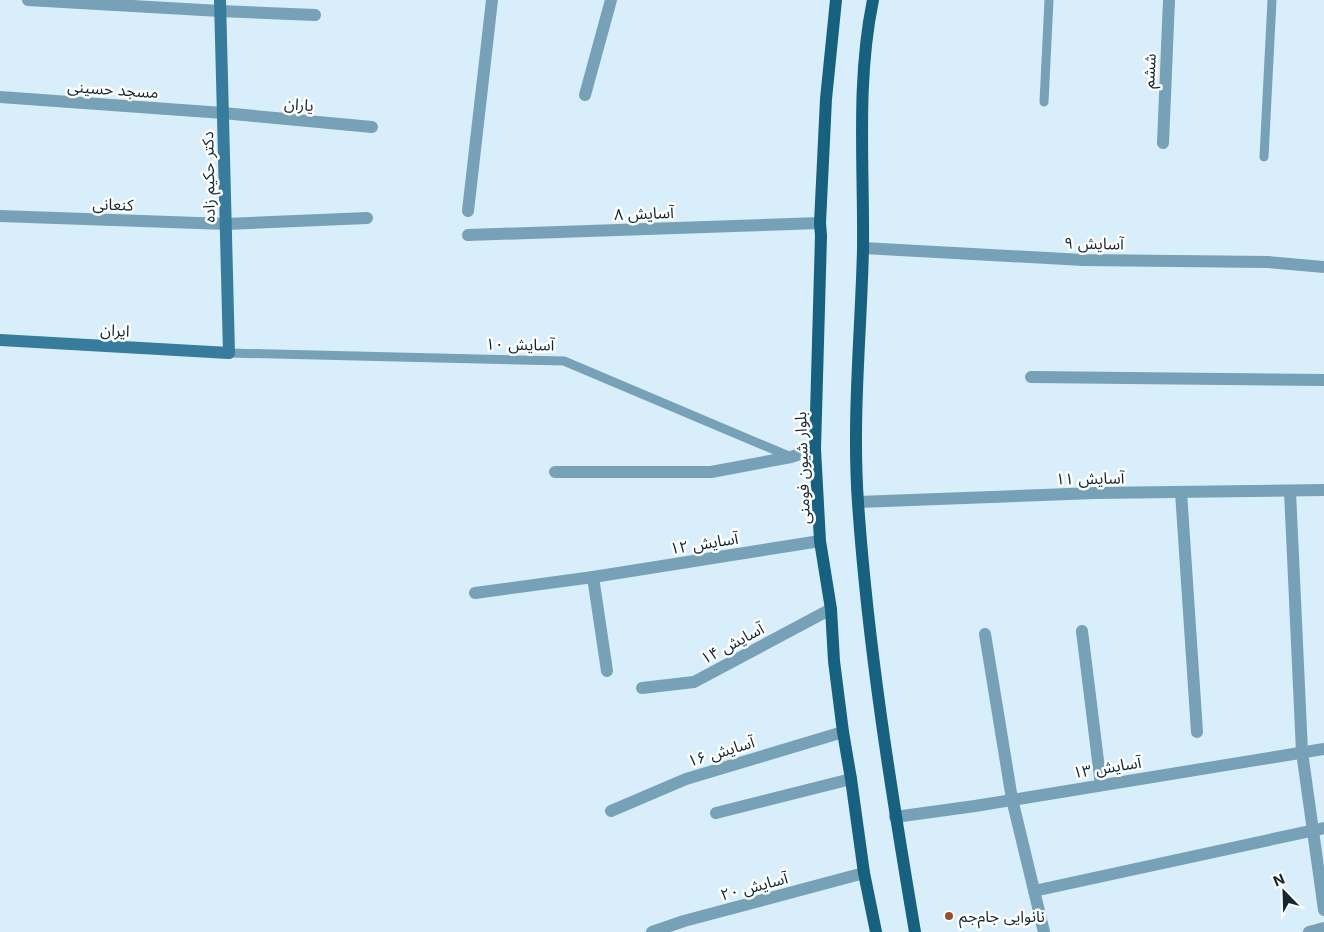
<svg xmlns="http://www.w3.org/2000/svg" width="1324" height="932" font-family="Inter,'Noto Sans Arabic',sans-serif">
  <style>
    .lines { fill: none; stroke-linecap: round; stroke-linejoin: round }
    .lane { stroke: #76a1b7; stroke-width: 9 }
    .street { stroke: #76a1b7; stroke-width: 12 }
    .secondary { stroke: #377c9d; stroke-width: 12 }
    .primary { stroke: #166180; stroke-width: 12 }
    .poi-dot { fill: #955123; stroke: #fff; stroke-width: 2 }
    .labels { text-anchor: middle; stroke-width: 5; stroke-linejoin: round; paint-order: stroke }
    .street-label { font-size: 16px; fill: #112833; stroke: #fff }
    .poi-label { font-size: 16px; fill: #112833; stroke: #fff; text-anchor: start }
  </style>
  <rect width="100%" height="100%" fill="#d8eefa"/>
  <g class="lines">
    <g class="lane">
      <path d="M1044,102L1049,0"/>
      <path d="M1264,157L1272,0"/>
      <path d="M229,353L564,361L791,457"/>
    </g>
    <g class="street">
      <path d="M28,0L220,11L315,15"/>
      <path d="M585,95L611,0"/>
      <path d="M0,97L223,113L372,127"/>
      <path d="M1163,143L1169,0"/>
      <path d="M468,211L492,0"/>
      <path d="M0,216L226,224L367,218"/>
      <path d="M468,235L820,223"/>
      <path d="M863,248L1083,260L1268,262L1324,267"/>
      <path d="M1031,377L1324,380"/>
      <path d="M555,472H711L791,457L815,449"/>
      <path d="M1290,491L1302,752L1324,910"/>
      <path d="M1181,492L1197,732"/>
      <path d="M858,502L1095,493L1324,490"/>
      <path d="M593,577L607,671"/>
      <path d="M475,593L593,577L820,541"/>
      <path d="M1082,631L1101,785"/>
      <path d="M985,634L1012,799L1044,932"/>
      <path d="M642,688L694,682L831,609"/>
      <path d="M611,811L686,779L843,732"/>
      <path d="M716,813L851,779"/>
      <path d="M895,817L975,806L1324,749"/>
      <path d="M1034,891L1324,828"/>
      <path d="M652,932L684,921L864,873"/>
      <path d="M1309,932L1324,928"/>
    </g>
    <path class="secondary" d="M0,340L229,353L220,0"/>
    <g class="primary">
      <path d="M836,0L826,99L820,223L821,236L815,449L820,541L831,609L834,661L843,732L851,779L864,873L876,932"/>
      <path d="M873,0C856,82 864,166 863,249C861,333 852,418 858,503C868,647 891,790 915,932"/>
    </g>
  </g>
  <circle class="poi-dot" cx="949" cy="916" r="5"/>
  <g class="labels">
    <g class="street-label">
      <text transform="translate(1149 71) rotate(-87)" y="6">ششم</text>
      <text transform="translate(113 89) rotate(4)" y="6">مسجد حسینی</text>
      <text transform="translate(299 104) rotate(5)" y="6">یاران</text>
      <text transform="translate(208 177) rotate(-91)" y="6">دکتر حکیم زاده</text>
      <text transform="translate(113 204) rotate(2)" y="6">کنعانی</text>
      <text transform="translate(644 213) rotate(-2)" y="6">آسایش ۸</text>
      <text transform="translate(1094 243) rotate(1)" y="6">آسایش ۹</text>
      <text transform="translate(115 330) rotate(3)" y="6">ایران</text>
      <text transform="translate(520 344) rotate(1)" y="6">آسایش ‍۱۰</text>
      <text transform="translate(802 468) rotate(-92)" y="6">بلوار شیون فومنی</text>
      <text transform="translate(1090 478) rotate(-1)" y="6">آسایش ۱۱</text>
      <text transform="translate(704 543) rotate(-9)" y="6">آسایش ۱۲</text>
      <text transform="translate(732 643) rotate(-28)" y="6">آسایش ۱۴</text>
      <text transform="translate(721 751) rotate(-17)" y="6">آسایش ۱۶</text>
      <text transform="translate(1107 767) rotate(-9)" y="6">آسایش ۱۳</text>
      <text transform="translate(754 886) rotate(-15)" y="6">آسایش ۲۰</text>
    </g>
    <g class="poi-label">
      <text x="959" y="922">نانوایی جام‌جم</text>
    </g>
  </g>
  <g transform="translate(1284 892) rotate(337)" stroke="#ffffff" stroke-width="4" paint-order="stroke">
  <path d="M0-4L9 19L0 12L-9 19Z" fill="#112833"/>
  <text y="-8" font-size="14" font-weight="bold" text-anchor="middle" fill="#112833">N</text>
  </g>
</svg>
